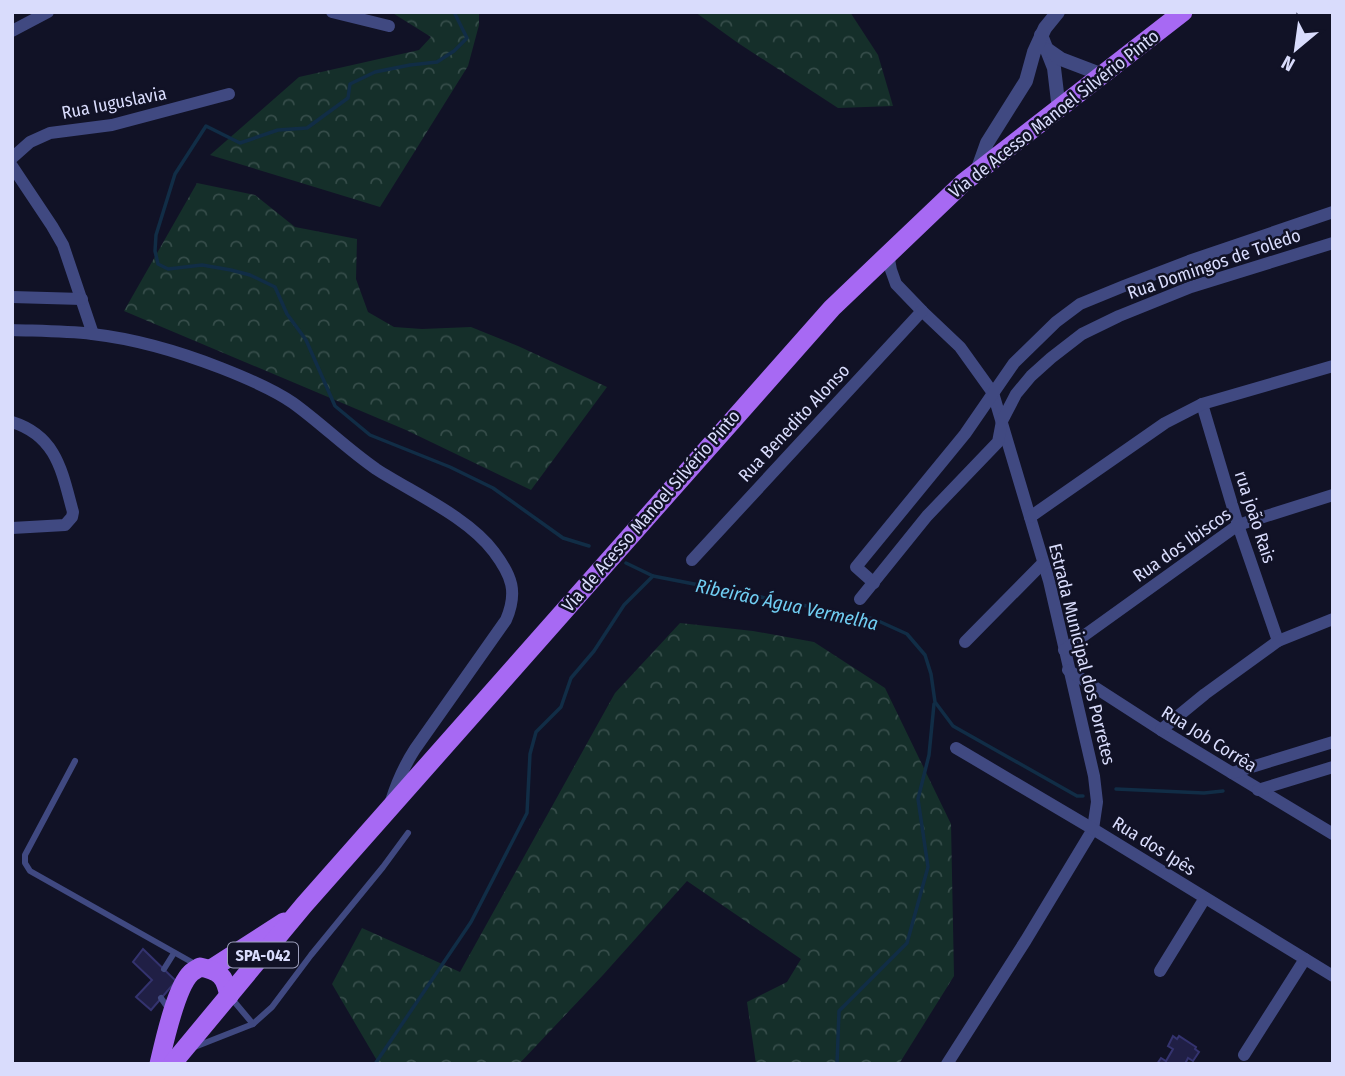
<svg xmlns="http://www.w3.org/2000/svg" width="1345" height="1076" font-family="'Fira Sans Condensed',sans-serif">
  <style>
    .forest { fill: url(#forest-crowns) }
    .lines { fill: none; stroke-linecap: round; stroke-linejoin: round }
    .stream { stroke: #112d46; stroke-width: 3.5 }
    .building { fill: #201f45; stroke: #34336f; stroke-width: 2 }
    .service { stroke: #404981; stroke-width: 6 }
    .minor { stroke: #404981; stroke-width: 12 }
    .tertiary { stroke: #404981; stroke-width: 14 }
    .primary { stroke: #a769f3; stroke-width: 19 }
    .labels { text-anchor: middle; stroke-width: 5; stroke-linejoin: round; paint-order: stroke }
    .shield { fill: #111226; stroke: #9d9fbc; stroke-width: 2 }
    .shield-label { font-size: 16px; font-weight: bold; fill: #d9dcfc }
    .street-label { font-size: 18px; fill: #d9dcfc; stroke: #111226 }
    .water-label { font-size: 19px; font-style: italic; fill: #70cef3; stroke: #111226 }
  </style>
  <defs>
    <pattern id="forest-crowns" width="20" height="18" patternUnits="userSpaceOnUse" patternTransform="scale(1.75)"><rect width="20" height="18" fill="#152f2a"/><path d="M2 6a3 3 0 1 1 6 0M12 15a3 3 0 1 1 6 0" fill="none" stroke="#364d4a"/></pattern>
  </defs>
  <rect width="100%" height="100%" fill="#111226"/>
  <g class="forest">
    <path d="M391,12H479V25L468,66L380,207L210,155L299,77L419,50L431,37Z"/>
    <path d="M695,12H850L878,55L893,106L838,108L738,43Z"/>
    <path d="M197,183L255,195L295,227L357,239L356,279L368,312L394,327L422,329L471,327L518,346L607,387L531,490L406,430L124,311Z"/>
    <path d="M680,623L753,631L814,642L885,688L951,824L954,976L899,1064H756L747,1002L787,982L801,959L687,881L603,975L519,1064H379L332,984L362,928L460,972L615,693Z"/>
  </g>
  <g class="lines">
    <g class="stream">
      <path d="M454,12L467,38L454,51L437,62L410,65L375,72L350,84L348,98L307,128L278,130L240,143L206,126L175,174L156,235L155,251L158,264L168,269L202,265L231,270L250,275L275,287L287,314L306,340L335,406L370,435L450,467L493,488L563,538L589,546"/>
      <path d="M626,563L653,576L874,619L907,634L925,655L931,674L935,702L953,726L1077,796H1083"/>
      <path d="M1116,789L1204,793L1223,791"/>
      <path d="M375,1064L471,922L527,813L530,754L536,732L561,707L571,678L594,651L624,605L653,576"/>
      <path d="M837,1064L839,1011L907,943L928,867L918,799L929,755L934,704"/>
    </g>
  </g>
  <g class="building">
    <path d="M143,949L176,981L151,1010L136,997L152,980L133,962Z"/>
    <path d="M1173,1036L1177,1039L1179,1036L1196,1047L1195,1049L1199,1052L1193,1061L1188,1058L1185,1064H1157L1161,1058L1166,1061L1173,1049L1168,1046Z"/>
  </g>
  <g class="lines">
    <g class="service">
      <path d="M75,761L25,855V863L30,871L195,964"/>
      <path d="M164,969L174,953"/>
      <path d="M161,998L170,1011"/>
      <path d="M232,999L253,1024"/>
      <path d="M192,1048L253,1024L272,1007L311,955L383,867L408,833"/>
    </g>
    <g class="minor">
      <path d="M332,12L389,26"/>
      <path d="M12,31L48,12"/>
      <path d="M12,158L30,142L50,133L112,125L229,94"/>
      <path d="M12,166L52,226L63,245L93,334"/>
      <path d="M888,254L891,270L896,284L922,311L960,347L993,393L1049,581L1094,776L1097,802L1093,829L1026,940L947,1064"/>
      <path d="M12,297L82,299"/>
      <path d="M12,330C39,331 66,331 92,334C136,339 180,352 221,368C244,377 273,389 293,403C322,424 347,449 376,469C413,493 468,517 494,552C512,576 518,592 506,620L415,749C404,766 397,782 391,801"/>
      <path d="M1202,404L1238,525L1278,641"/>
      <path d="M12,422C57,436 62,472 73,512L72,517L65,525L12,528"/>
      <path d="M1030,517L1165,423L1202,404L1333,366"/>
      <path d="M692,560L922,311"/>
      <path d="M874,583L856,567L965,434L1014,363L1056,322L1080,304L1124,286L1189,261L1333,212"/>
      <path d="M860,599L927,516L998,442L1002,421L1016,394L1031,376L1051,358L1082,334L1119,316L1191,287L1333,243"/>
      <path d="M965,642L1043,563"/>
      <path d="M1064,650L1238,525L1333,495"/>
      <path d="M1068,670L1161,730L1333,834"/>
      <path d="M1161,730L1205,694L1278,641L1333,619"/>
      <path d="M956,748L1093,829L1333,976"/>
      <path d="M1232,773L1333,742"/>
      <path d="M1258,790L1333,767"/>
      <path d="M1160,971L1205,898"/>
      <path d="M1244,1055L1305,959"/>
    </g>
    <g class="tertiary">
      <path d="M1041,35L1054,68L1059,110"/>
      <path d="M1048,50L1061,59L1103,75"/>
      <path d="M977,171L987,143L1026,81L1034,52L1045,28L1058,12"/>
    </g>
    <g class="primary">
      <path d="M211,969L284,922"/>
      <path d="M159,1064C164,1043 176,987 191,973C193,971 197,969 200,967C220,971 225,976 229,996"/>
      <path d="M172,1064L304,905L832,308L963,183L1183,12"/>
    </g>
  </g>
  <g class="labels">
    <rect class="shield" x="228" y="942.5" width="70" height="25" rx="5"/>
    <g class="shield-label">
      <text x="263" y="961">SPA-042</text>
    </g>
    <g class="street-label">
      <text transform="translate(114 103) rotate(-11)" y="6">Rua Iuguslavia</text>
      <text transform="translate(1054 114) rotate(-38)" y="6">Via de Acesso Manoel Silvério Pinto</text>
      <text transform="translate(1214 264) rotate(-19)" y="6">Rua Domingos de Toledo</text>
      <text transform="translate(794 423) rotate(-47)" y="6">Rua Benedito Alonso</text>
      <text transform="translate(651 511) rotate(-49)" y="6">Via de Acesso Manoel Silvério Pinto</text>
      <text transform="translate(1255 517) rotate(72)" y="6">rua joão Rais</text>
      <text transform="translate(1182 545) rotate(-35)" y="6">Rua dos Ibiscos</text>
      <text transform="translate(1082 654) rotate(76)" y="6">Estrada Municipal dos Porretes</text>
      <text transform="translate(1209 739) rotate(32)" y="6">Rua Job Corrêa</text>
      <text transform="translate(1154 846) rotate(32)" y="6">Rua dos Ipês</text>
    </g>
    <g class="water-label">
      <text transform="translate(787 604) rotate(12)" y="7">Ribeirão Água Vermelha</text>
    </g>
  </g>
  <rect width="1345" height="1076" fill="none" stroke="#d9dcfc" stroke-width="28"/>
  <g transform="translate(1296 49) rotate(209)" stroke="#111226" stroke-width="5" paint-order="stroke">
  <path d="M0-5L12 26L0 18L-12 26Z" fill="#d9dcfc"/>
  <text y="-10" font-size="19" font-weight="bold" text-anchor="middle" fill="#d9dcfc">N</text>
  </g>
</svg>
